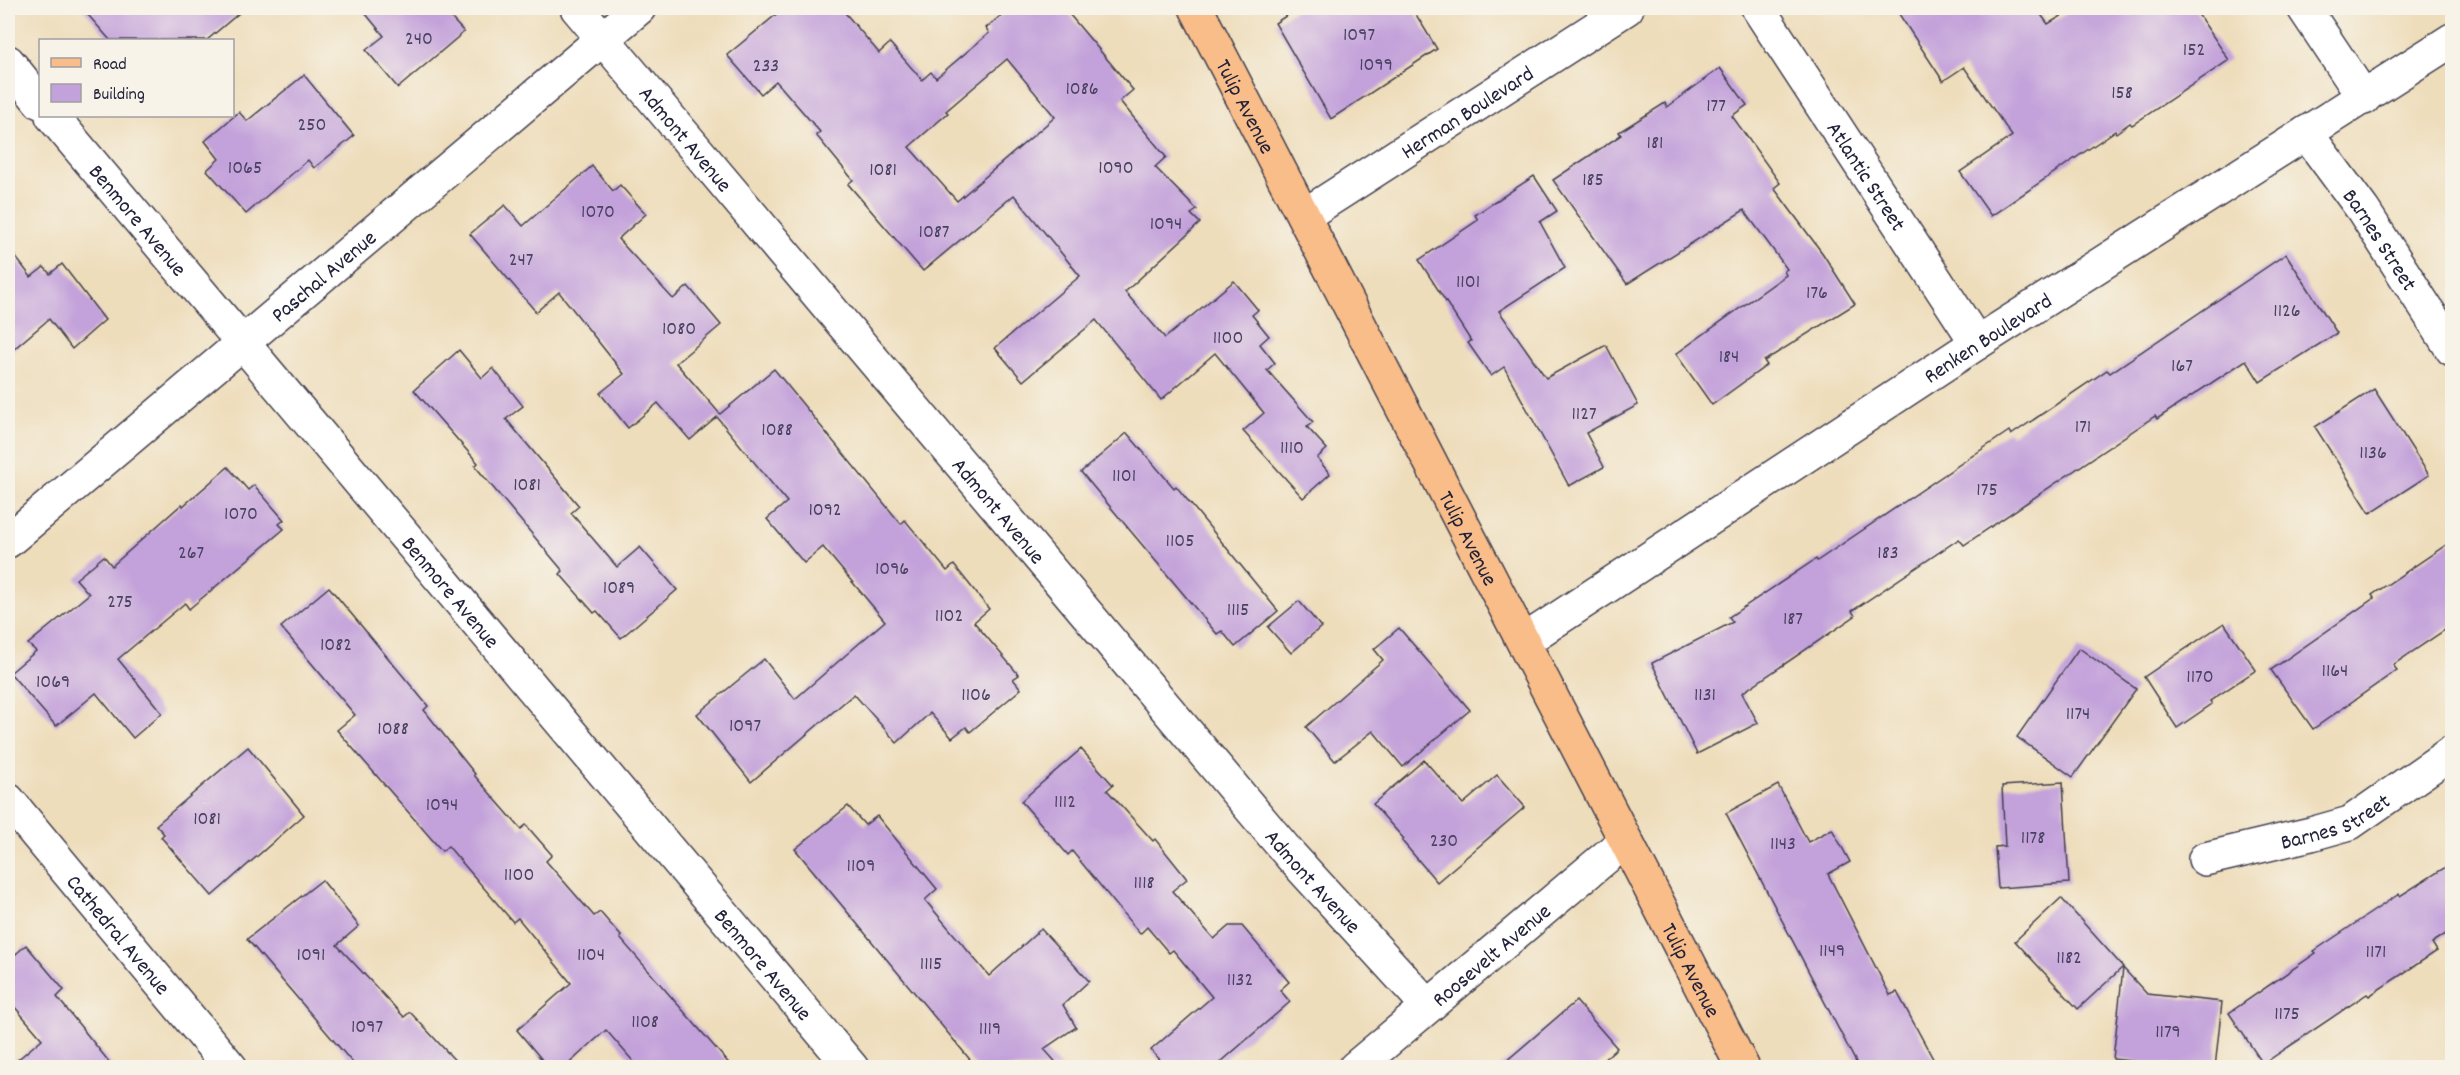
<svg xmlns="http://www.w3.org/2000/svg" width="2460" height="1075" font-family="Dekko,sans-serif">
  <style>
    .building { fill: #c3a1da; fill-rule: evenodd }
    .lines { fill: none; stroke-linecap: round; stroke-linejoin: round }
    .minor-casing { stroke: #413e4e; stroke-width: 36 }
    .major-casing { stroke: #413e4e; stroke-width: 36 }
    .minor { stroke: #fff; stroke-width: 33 }
    .major { stroke: #f8bd88; stroke-width: 33 }
    .labels { text-anchor: middle; stroke-width: 6; stroke-linejoin: round; paint-order: stroke }
    .number-label { font-size: 20px; fill: #4a4263 }
    .street-label { font-size: 22px; fill: #22223b; stroke: #f7f3e8 }
  </style>
  <rect width="100%" height="100%" fill="#f7f3e8"/>
  <filter id="ink" filterUnits="userSpaceOnUse"><feTurbulence type="fractalNoise" baseFrequency=".0167" numOctaves="2"/><feDisplacementMap in="SourceGraphic" scale="12" xChannelSelector="R" yChannelSelector="G"/><feConvolveMatrix kernelMatrix="1 2 1 2 8 2 1 2 1" color-interpolation-filters="sRGB"/></filter>
  <filter id="wash" filterUnits="userSpaceOnUse"><feTurbulence type="fractalNoise" baseFrequency=".008" numOctaves="4" result="noise"/><feDisplacementMap in="SourceGraphic" scale="24" xChannelSelector="R" yChannelSelector="G"/><feGaussianBlur stdDeviation="1.35" result="paint"/><feColorMatrix in="noise" values="0 0 0 0 0 0 0 0 0 0 0 0 0 0 0 0 0 1.4 0 .05"/><feComposite in="paint" operator="in"/></filter>
  <g filter="url(#wash)">
    <rect width="100%" height="100%" fill="#edb"/>
    <g id="blocks">
      <g class="building">
        <path d="M82,8H245L207,40H110Z"/>
        <path d="M361,8H442L464,32L398,88L366,50L384,36Z"/>
        <path d="M784,8H841L879,53L890,43L922,80L931,72L936,78L989,33L986,28L1010,8H1064L1133,90L1120,101L1166,157L1155,167L1197,210L1191,214L1200,223L1125,292L1165,338L1234,281L1258,310L1252,315L1269,336L1260,344L1275,363L1267,370L1313,422L1307,427L1327,449L1317,458L1330,474L1303,498L1243,431L1264,413L1215,353L1161,400L1096,320L1023,381L995,348L1080,276L1014,195L923,271L848,184L853,180L816,135L820,132L776,81L761,94L727,55ZM1007,59L1055,117L957,201L909,147L948,113L946,111Z"/>
        <path d="M1298,8H1412L1437,49L1331,119L1275,23Z"/>
        <path d="M1895,8H2036L2048,24L2075,8H2194L2229,60L2132,125L2130,123L2116,133L2115,131L1991,216L1960,172L2012,136L1964,67L1943,81Z"/>
        <path d="M1720,68L1747,105L1732,116L1780,183L1774,188L1823,254L1855,304L1764,361L1767,365L1712,405L1676,354L1786,275L1784,271L1787,269L1744,210L1627,284L1553,180L1621,135L1619,132L1665,103L1667,107Z"/>
        <path d="M304,75L354,136L314,168L308,160L246,214L207,170L219,159L205,141L239,112L247,121Z"/>
        <path d="M592,166L613,191L620,185L646,214L618,239L673,299L688,286L721,325L676,363L720,414L774,369L901,524L905,520L947,571L954,565L989,609L974,622L1019,675L1013,679L1021,689L970,732L966,727L952,738L930,713L897,743L854,694L751,782L697,714L764,659L795,699L885,621L823,547L804,563L767,519L787,502L717,417L690,440L658,403L628,428L600,393L624,374L559,292L536,312L470,234L505,205L523,226Z"/>
        <path d="M1534,176L1557,211L1540,222L1565,268L1499,311L1546,378L1606,345L1638,405L1586,433L1604,467L1569,486L1504,367L1491,376L1468,343L1471,341L1419,260L1478,220L1475,215Z"/>
        <path d="M8,247L31,277L44,267L50,274L62,264L105,320L72,349L49,319L8,354Z"/>
        <path d="M2286,254L2337,333L2260,382L2246,360L2157,419L2155,416L1964,545L1959,539L1852,611L1855,616L1742,693L1758,723L1697,754L1652,663L1733,622L1729,617L1816,559L1817,561L2009,431L2011,435L2107,370L2110,373Z"/>
        <path d="M459,350L482,378L493,368L523,406L506,419L579,506L571,513L617,567L640,547L677,590L621,638L597,611L594,613L560,574L563,571L475,466L478,463L414,390Z"/>
        <path d="M2374,389L2429,475L2370,513L2315,427Z"/>
        <path d="M1127,433L1174,488L1176,486L1278,611L1235,647L1222,631L1217,634L1081,472Z"/>
        <path d="M228,467L248,490L254,485L284,520L279,524L284,529L189,609L185,603L118,659L162,713L133,738L96,693L56,726L10,673L36,651L28,644L89,594L76,579L104,556L112,566L182,504L183,506Z"/>
        <path d="M2452,541V625L2393,665L2397,670L2313,729L2271,670L2374,598L2372,595Z"/>
        <path d="M329,587L428,706L424,710L475,774L474,775L521,829L526,825L552,855L546,861L594,916L600,912L621,936L620,938L733,1068H639L606,1030L564,1068H549L517,1030L571,983L518,918L513,922L448,846L442,851L337,730L355,715L281,627Z"/>
        <path d="M1299,601L1321,627L1291,653L1268,627Z"/>
        <path d="M2224,623L2256,670L2210,701L2212,704L2177,728L2144,677Z"/>
        <path d="M1399,628L1470,710L1403,767L1373,731L1335,761L1306,727L1383,660L1374,649Z"/>
        <path d="M2079,648L2136,689L2073,777L2017,737Z"/>
        <path d="M248,747L304,815L212,896L161,837L164,834L156,825Z"/>
        <path d="M1081,749L1113,785L1107,790L1153,841L1155,839L1187,879L1172,891L1214,939L1229,926H1242L1289,982L1280,990L1290,1002L1214,1068H1166L1151,1050L1212,997L1173,950L1169,953L1147,927L1140,934L1072,851L1068,855L1021,801Z"/>
        <path d="M1424,760L1463,804L1497,775L1525,807L1437,882L1402,841L1404,839L1373,804Z"/>
        <path d="M2063,782L2069,883L1998,888L1995,847L2005,846L2002,786Z"/>
        <path d="M1778,785L1808,842L1832,829L1850,862L1828,874L1890,995L1897,992L1938,1068H1859L1726,813Z"/>
        <path d="M848,806L865,825L877,816L937,889L925,900L989,976L1041,929L1089,981L1063,1005L1076,1027L1044,1049L1061,1068H977L795,849Z"/>
        <path d="M2452,863V930L2432,943L2437,951L2369,996L2367,994L2263,1064L2229,1013L2316,953L2314,951L2399,894L2400,896Z"/>
        <path d="M322,880L359,926L337,945L404,1017L410,1012L462,1068H357L247,939Z"/>
        <path d="M2061,898L2123,967L2078,1009L2015,941Z"/>
        <path d="M26,945L64,990L57,997L114,1068H8L42,1039L8,999V961Z"/>
        <path d="M2123,968L2147,994L2222,1002L2215,1068H2191L2113,1059Z"/>
        <path d="M1576,1001L1617,1048L1594,1068H1498Z"/>
      </g>
    </g>
  </g>
  <g filter="url(#ink)">
    <use href="#blocks" fill-opacity="0" stroke="#413e4e" stroke-width="1.5"/>
    <g class="lines">
      <defs>
        <g id="minor">
          <path id="s1" d="M577,8L1290,855L1428,1006"/>
          <path id="s2" d="M1758,8L1977,343"/>
          <path d="M2304,8L2364,98"/>
          <path d="M8,62L40,102"/>
          <path id="s3" d="M52,116L852,1068"/>
          <path id="s4" d="M2306,133L2363,210L2452,349"/>
          <path id="s5" d="M1305,215L1627,8"/>
          <path id="s6" d="M8,541L639,8"/>
          <path id="s7" d="M1524,641L1977,343L2452,40"/>
          <path id="s8" d="M8,800L231,1068"/>
          <path id="s9" d="M2205,859L2311,834L2350,823L2452,752"/>
          <path id="s10" d="M1355,1068L1625,841"/>
        </g>
        <g id="major">
          <path id="s11" d="M1196,8L1743,1068"/>
        </g>
      </defs>
      <use href="#minor" class="minor-casing"/>
      <use href="#major" class="major-casing"/>
      <use href="#minor" class="minor"/>
      <use href="#major" class="major"/>
    </g>
  </g>
  <g class="labels">
    <g class="number-label">
      <text x="1359" y="40">1097</text>
      <text x="419" y="44">240</text>
      <text x="2194" y="55">152</text>
      <text x="1376" y="70">1099</text>
      <text x="766" y="71">233</text>
      <text x="1082" y="94">1086</text>
      <text x="2122" y="98">158</text>
      <text x="1716" y="111">177</text>
      <text x="312" y="130">250</text>
      <text x="1655" y="148">181</text>
      <text x="245" y="173">1065</text>
      <text x="1116" y="173">1090</text>
      <text x="883" y="175">1081</text>
      <text x="1593" y="185">185</text>
      <text x="598" y="217">1070</text>
      <text x="1166" y="229">1094</text>
      <text x="934" y="237">1087</text>
      <text x="521" y="265">247</text>
      <text x="1468" y="287">1101</text>
      <text x="1817" y="298">176</text>
      <text x="2287" y="316">1126</text>
      <text x="679" y="334">1080</text>
      <text x="1228" y="343">1100</text>
      <text x="1729" y="362">184</text>
      <text x="2182" y="371">167</text>
      <text x="1584" y="419">1127</text>
      <text x="2083" y="432">171</text>
      <text x="777" y="435">1088</text>
      <text x="1292" y="453">1110</text>
      <text x="2373" y="458">1136</text>
      <text x="1124" y="481">1101</text>
      <text x="527" y="490">1081</text>
      <text x="1987" y="495">175</text>
      <text x="825" y="515">1092</text>
      <text x="241" y="519">1070</text>
      <text x="1180" y="546">1105</text>
      <text x="191" y="558">267</text>
      <text x="1888" y="558">183</text>
      <text x="892" y="574">1096</text>
      <text x="619" y="593">1089</text>
      <text x="120" y="607">275</text>
      <text x="1238" y="615">1115</text>
      <text x="949" y="621">1102</text>
      <text x="1793" y="624">187</text>
      <text x="336" y="650">1082</text>
      <text x="2335" y="676">1164</text>
      <text x="2200" y="682">1170</text>
      <text x="53" y="687">1069</text>
      <text x="976" y="700">1106</text>
      <text x="1705" y="700">1131</text>
      <text x="2078" y="719">1174</text>
      <text x="745" y="731">1097</text>
      <text x="393" y="734">1088</text>
      <text x="1065" y="807">1112</text>
      <text x="442" y="810">1094</text>
      <text x="207" y="824">1081</text>
      <text x="2033" y="843">1178</text>
      <text x="1444" y="846">230</text>
      <text x="1783" y="849">1143</text>
      <text x="861" y="871">1109</text>
      <text x="519" y="880">1100</text>
      <text x="1144" y="888">1118</text>
      <text x="1832" y="956">1149</text>
      <text x="2376" y="957">1171</text>
      <text x="311" y="960">1091</text>
      <text x="591" y="960">1104</text>
      <text x="2069" y="963">1182</text>
      <text x="931" y="969">1115</text>
      <text x="1240" y="985">1132</text>
      <text x="2287" y="1019">1175</text>
      <text x="645" y="1027">1108</text>
      <text x="367" y="1032">1097</text>
      <text x="990" y="1034">1119</text>
      <text x="2168" y="1037">1179</text>
    </g>
    <g class="street-label">
      <text dy="8" stroke="none"><textPath href="#s11" startOffset="110">Tulip Avenue</textPath></text>
      <text dy="8" stroke="none"><textPath href="#s5" startOffset="192">Herman Boulevard</textPath></text>
      <text dy="8" stroke="none"><textPath href="#s1" startOffset="170">Admont Avenue</textPath></text>
      <text dy="8" stroke="none"><textPath href="#s2" startOffset="200">Atlantic Street</textPath></text>
      <text dy="8" stroke="none"><textPath href="#s3" startOffset="135">Benmore Avenue</textPath></text>
      <text dy="8" stroke="none"><textPath href="#s4" startOffset="130">Barnes Street</textPath></text>
      <text dy="8" stroke="none"><textPath href="#s6" startOffset="412">Paschal Avenue</textPath></text>
      <text dy="8" stroke="none"><textPath href="#s7" startOffset="554">Renken Boulevard</textPath></text>
      <text dy="8" stroke="none"><textPath href="#s1" startOffset="656">Admont Avenue</textPath></text>
      <text dy="8" stroke="none"><textPath href="#s11" startOffset="596">Tulip Avenue</textPath></text>
      <text dy="8" stroke="none"><textPath href="#s3" startOffset="621">Benmore Avenue</textPath></text>
      <text dy="8" stroke="none"><textPath href="#s9" startOffset="136">Barnes Street</textPath></text>
      <text dy="8" stroke="none"><textPath href="#s1" startOffset="1142">Admont Avenue</textPath></text>
      <text dy="8" stroke="none"><textPath href="#s8" startOffset="174">Cathedral Avenue</textPath></text>
      <text dy="8" stroke="none"><textPath href="#s10" startOffset="177">Roosevelt Avenue</textPath></text>
      <text dy="8" stroke="none"><textPath href="#s3" startOffset="1107">Benmore Avenue</textPath></text>
      <text dy="8" stroke="none"><textPath href="#s11" startOffset="1082">Tulip Avenue</textPath></text>
    </g>
  </g>
  <rect width="2460" height="1075" fill="none" stroke="#f7f3e8" stroke-width="30"/>
  <rect x="39" y="39" width="195" height="78" fill="#f7f3e8" stroke="#a29fa3" stroke-width="1.5"/>
  <rect x="51" y="58" width="30" height="9" fill="#f8bd88" stroke="#a29fa3" stroke-width="1.5"/>
  <text x="93" y="69" font-size="18" fill="#22223b">Road</text>
  <rect x="51" y="84" width="30" height="18" fill="#c3a1da" stroke="#a29fa3" stroke-width="1.5"/>
  <text x="93" y="99" font-size="18" fill="#22223b">Building</text>
</svg>
